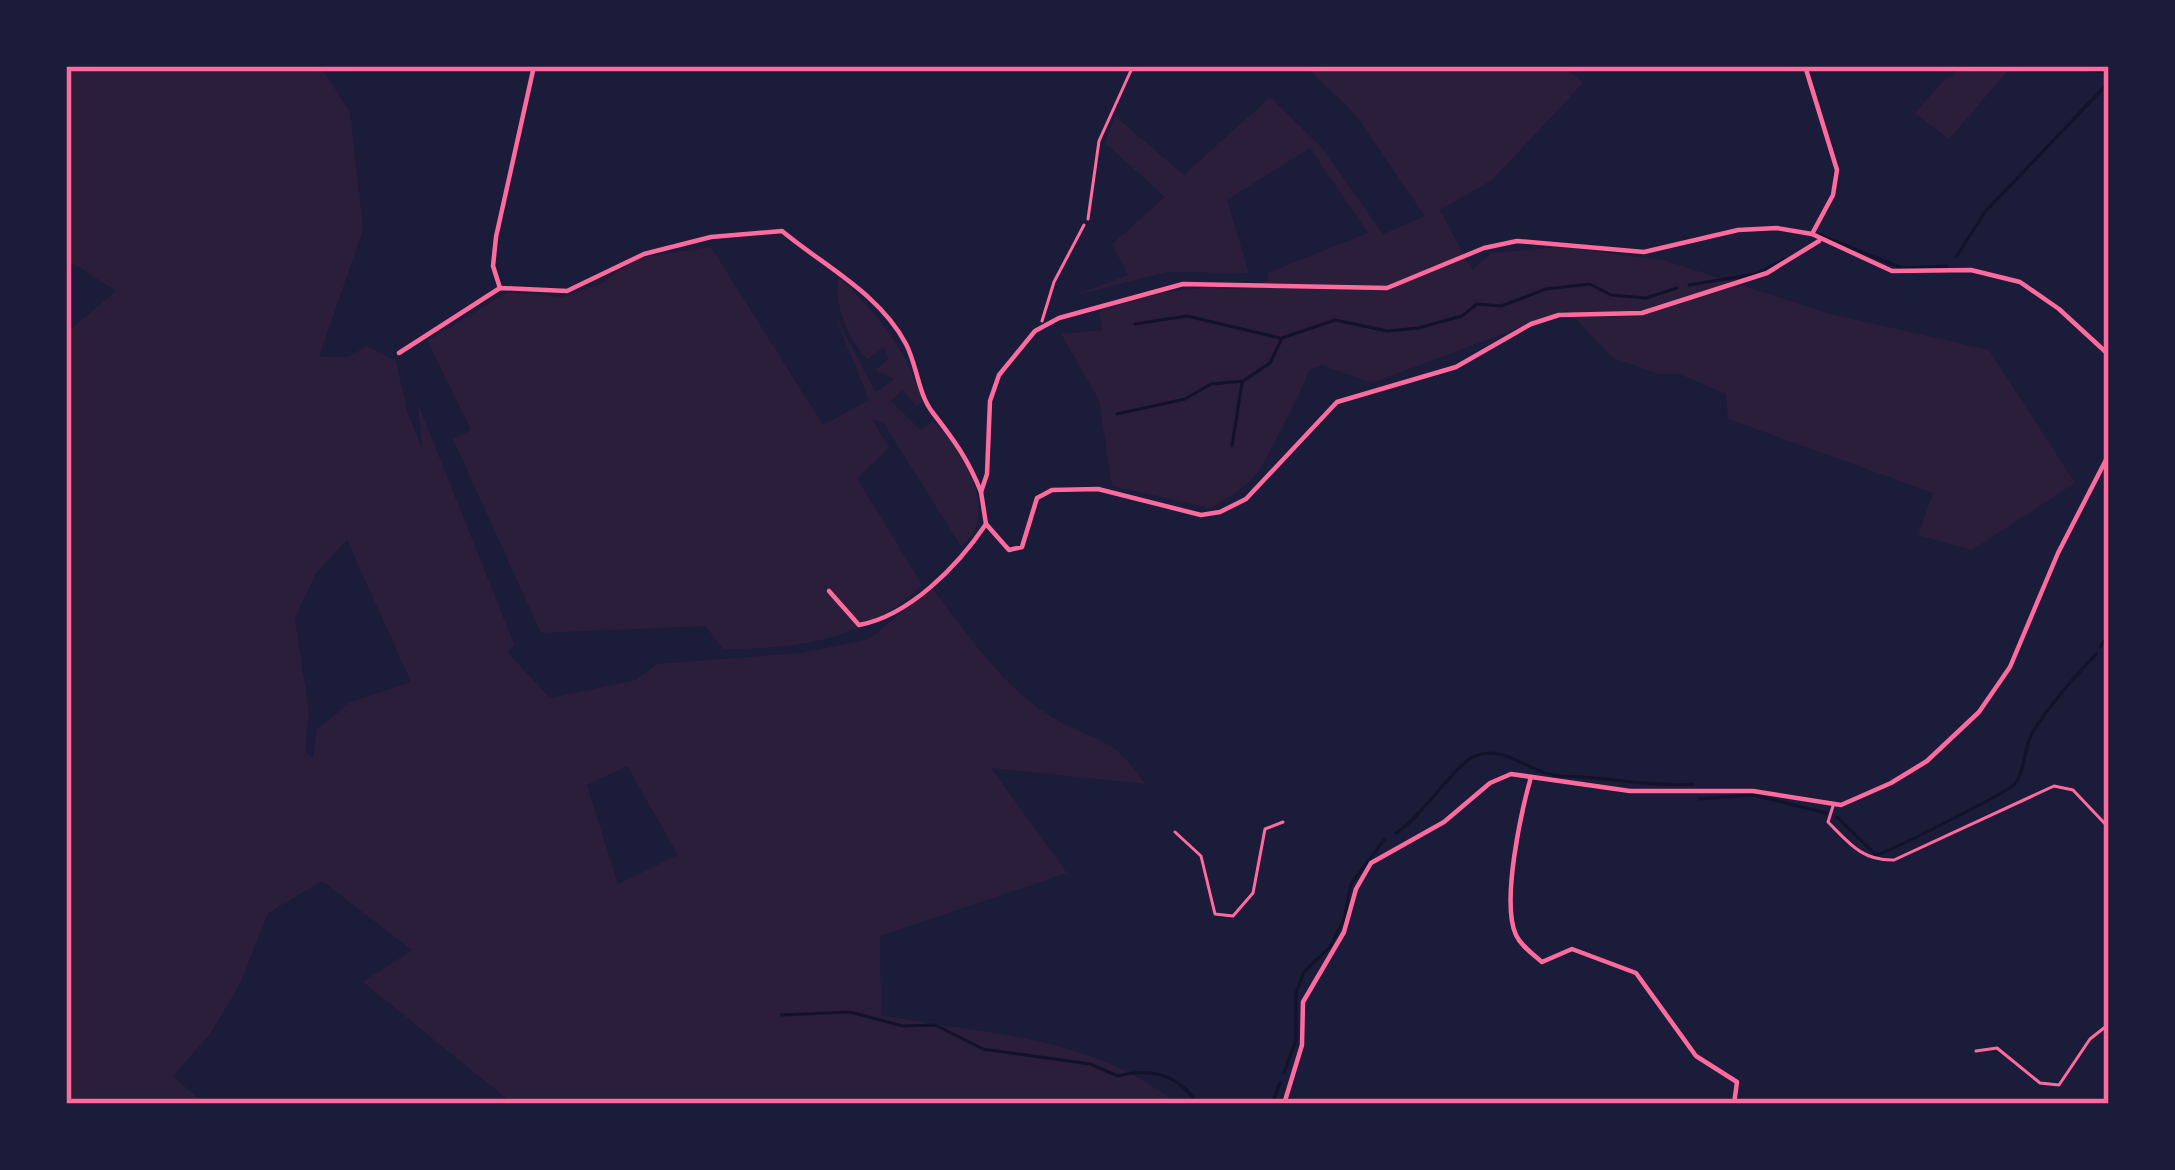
<svg xmlns="http://www.w3.org/2000/svg" width="2175" height="1170" font-family="Spectral,serif">
  <style>
    .green { fill: #2a1e3b; fill-rule: evenodd }
    .lines { fill: none; stroke-linecap: round; stroke-linejoin: round }
    .stream { stroke: #12122b; stroke-width: 3 }
    .path { stroke: #ff6b9d; stroke-width: 3 }
    .service { stroke: #ff6b9d; stroke-width: 3 }
    .minor { stroke: #ff6b9d; stroke-width: 4.5 }
    .neatline { fill: none; stroke: #ff6b9d; stroke-width: 4.5 }
  </style>
  <rect width="100%" height="100%" fill="#1b1b3a"/>
  <g class="green">
    <path d="M66,66H320L350,112L363,230L319,357H348L367,346L396,361L408,414L422,447L418,404L514,644L508,653L550,698L636,680L657,664L801,653L869,639L932,588C965,630 1001,685 1047,714C1094,744 1110,731 1145,784L991,768L1067,873L880,936L881,1015C989,1036 1085,1033 1178,1104H513L363,982L412,950L322,881L268,913L239,986L210,1034L173,1076L205,1104H66V333L116,291L66,259ZM347,540L411,682L351,702L317,729L313,758L305,751L309,712L295,618L316,573ZM627,766L678,855L618,884L587,785Z"/>
    <path d="M1563,66L1583,83L1492,180L1440,210L1472,270L1491,253L1560,247L1664,260L1827,313L1989,350L2075,483L1972,550L1918,535L1933,493L1728,419L1726,394L1679,374H1659L1613,358L1567,310L1372,383L1322,365L1309,370C1309,377 1264,465 1257,473C1245,488 1227,499 1210,508L1112,486L1099,400L1061,334L1102,330L1099,312C1133,299 1167,290 1203,288C1233,287 1239,294 1268,280V273L1368,233L1310,148L1227,200L1249,273L1166,272L1073,296L1128,275L1112,244L1165,197L1105,143L1115,116L1184,175L1270,97L1322,148L1383,234L1425,216L1354,113L1306,67Z"/>
    <path d="M1958,66H2012L1949,139L1915,113L1946,78L1954,76Z"/>
    <path d="M711,247L823,425L869,400L834,314L876,392L894,379L875,370L889,359L884,347L868,359C849,343 832,301 839,277C879,316 905,347 923,401L917,406L902,390L891,401L921,430L932,422C963,443 1002,520 961,546L884,424L872,419L889,448L857,478L922,585C866,640 800,649 723,649L705,626L541,633L453,439L471,430L427,341L508,292L562,297L602,283L637,258Z"/>
  </g>
  <g class="lines">
    <g class="stream">
      <path d="M2067,66L2109,73"/>
      <path d="M1820,235L1902,268L1947,266"/>
      <path d="M1956,257L1985,212L2109,82"/>
      <path d="M1689,285L1756,274L1785,259"/>
      <path d="M1135,324L1187,316L1280,338"/>
      <path d="M1117,414L1185,399L1211,384L1243,381L1270,363L1282,338L1335,320L1387,331L1418,328L1462,316L1477,304L1501,306L1546,289L1590,284L1611,295L1646,298L1677,288"/>
      <path d="M1232,446L1242,383"/>
      <path d="M2100,647L2109,634"/>
      <path d="M1700,799L1753,795L1826,813"/>
      <path d="M1837,817L1876,855C1890,852 2009,791 2015,784C2026,769 2023,748 2033,732C2049,705 2074,678 2096,654"/>
      <path d="M1396,833C1422,817 1457,762 1475,756C1507,744 1532,776 1563,776C1607,777 1648,787 1693,784"/>
      <path d="M781,1015L850,1012L903,1026L935,1025L983,1049L1090,1064L1118,1076C1151,1067 1178,1074 1198,1104"/>
      <path d="M1284,1073L1296,1040V993L1304,972L1330,947L1344,919L1351,884L1384,840"/>
      <path d="M1272,1104L1280,1083"/>
    </g>
    <g class="path">
      <path d="M1042,321L1054,282L1084,225"/>
      <path d="M1175,832L1201,856L1215,914L1233,916L1253,893L1265,829L1283,822"/>
    </g>
    <g class="service">
      <path d="M1088,219L1099,141L1133,66"/>
      <path d="M1833,806L1828,822C1849,843 1862,861 1894,860L2054,786L2073,790L2109,828"/>
      <path d="M1976,1051L1997,1048L2040,1083L2059,1085L2090,1039L2109,1024"/>
    </g>
    <g class="minor">
      <path d="M1805,66L1837,170L1833,195L1812,234"/>
      <path d="M1819,241L1767,273L1642,313L1559,315L1531,324L1456,367L1337,402L1246,499L1220,512L1201,515L1098,489L1052,490L1037,498L1022,547L1009,550L986,524L981,492L987,474L990,401L999,375L1035,331L1059,318L1183,284L1387,288L1484,248L1517,241L1644,252L1738,230L1777,228L1812,234L1892,271L1971,270L2020,282L2059,309L2109,355"/>
      <path d="M500,288L493,266L496,237L534,66"/>
      <path d="M399,353L500,288L567,291L644,254L711,237L782,231C824,266 879,293 906,344C917,365 918,394 933,413C954,440 968,459 981,492"/>
      <path d="M829,591L859,625C909,616 958,566 986,524"/>
      <path d="M1531,777C1521,812 1501,903 1516,935C1521,946 1533,954 1542,962L1572,949L1636,973L1696,1056L1737,1082L1734,1104"/>
      <path d="M1284,1104L1302,1045L1303,1002L1344,932L1356,889L1371,863L1444,822L1490,783L1511,774L1630,791H1753L1841,805L1891,783L1927,761L1979,712L2010,667L2058,553L2109,454"/>
    </g>
  </g>
  <rect width="2175" height="1170" fill="none" stroke="#1b1b3a" stroke-width="138"/>
  <rect x="69" y="69" width="2037" height="1032" class="neatline"/>
</svg>
